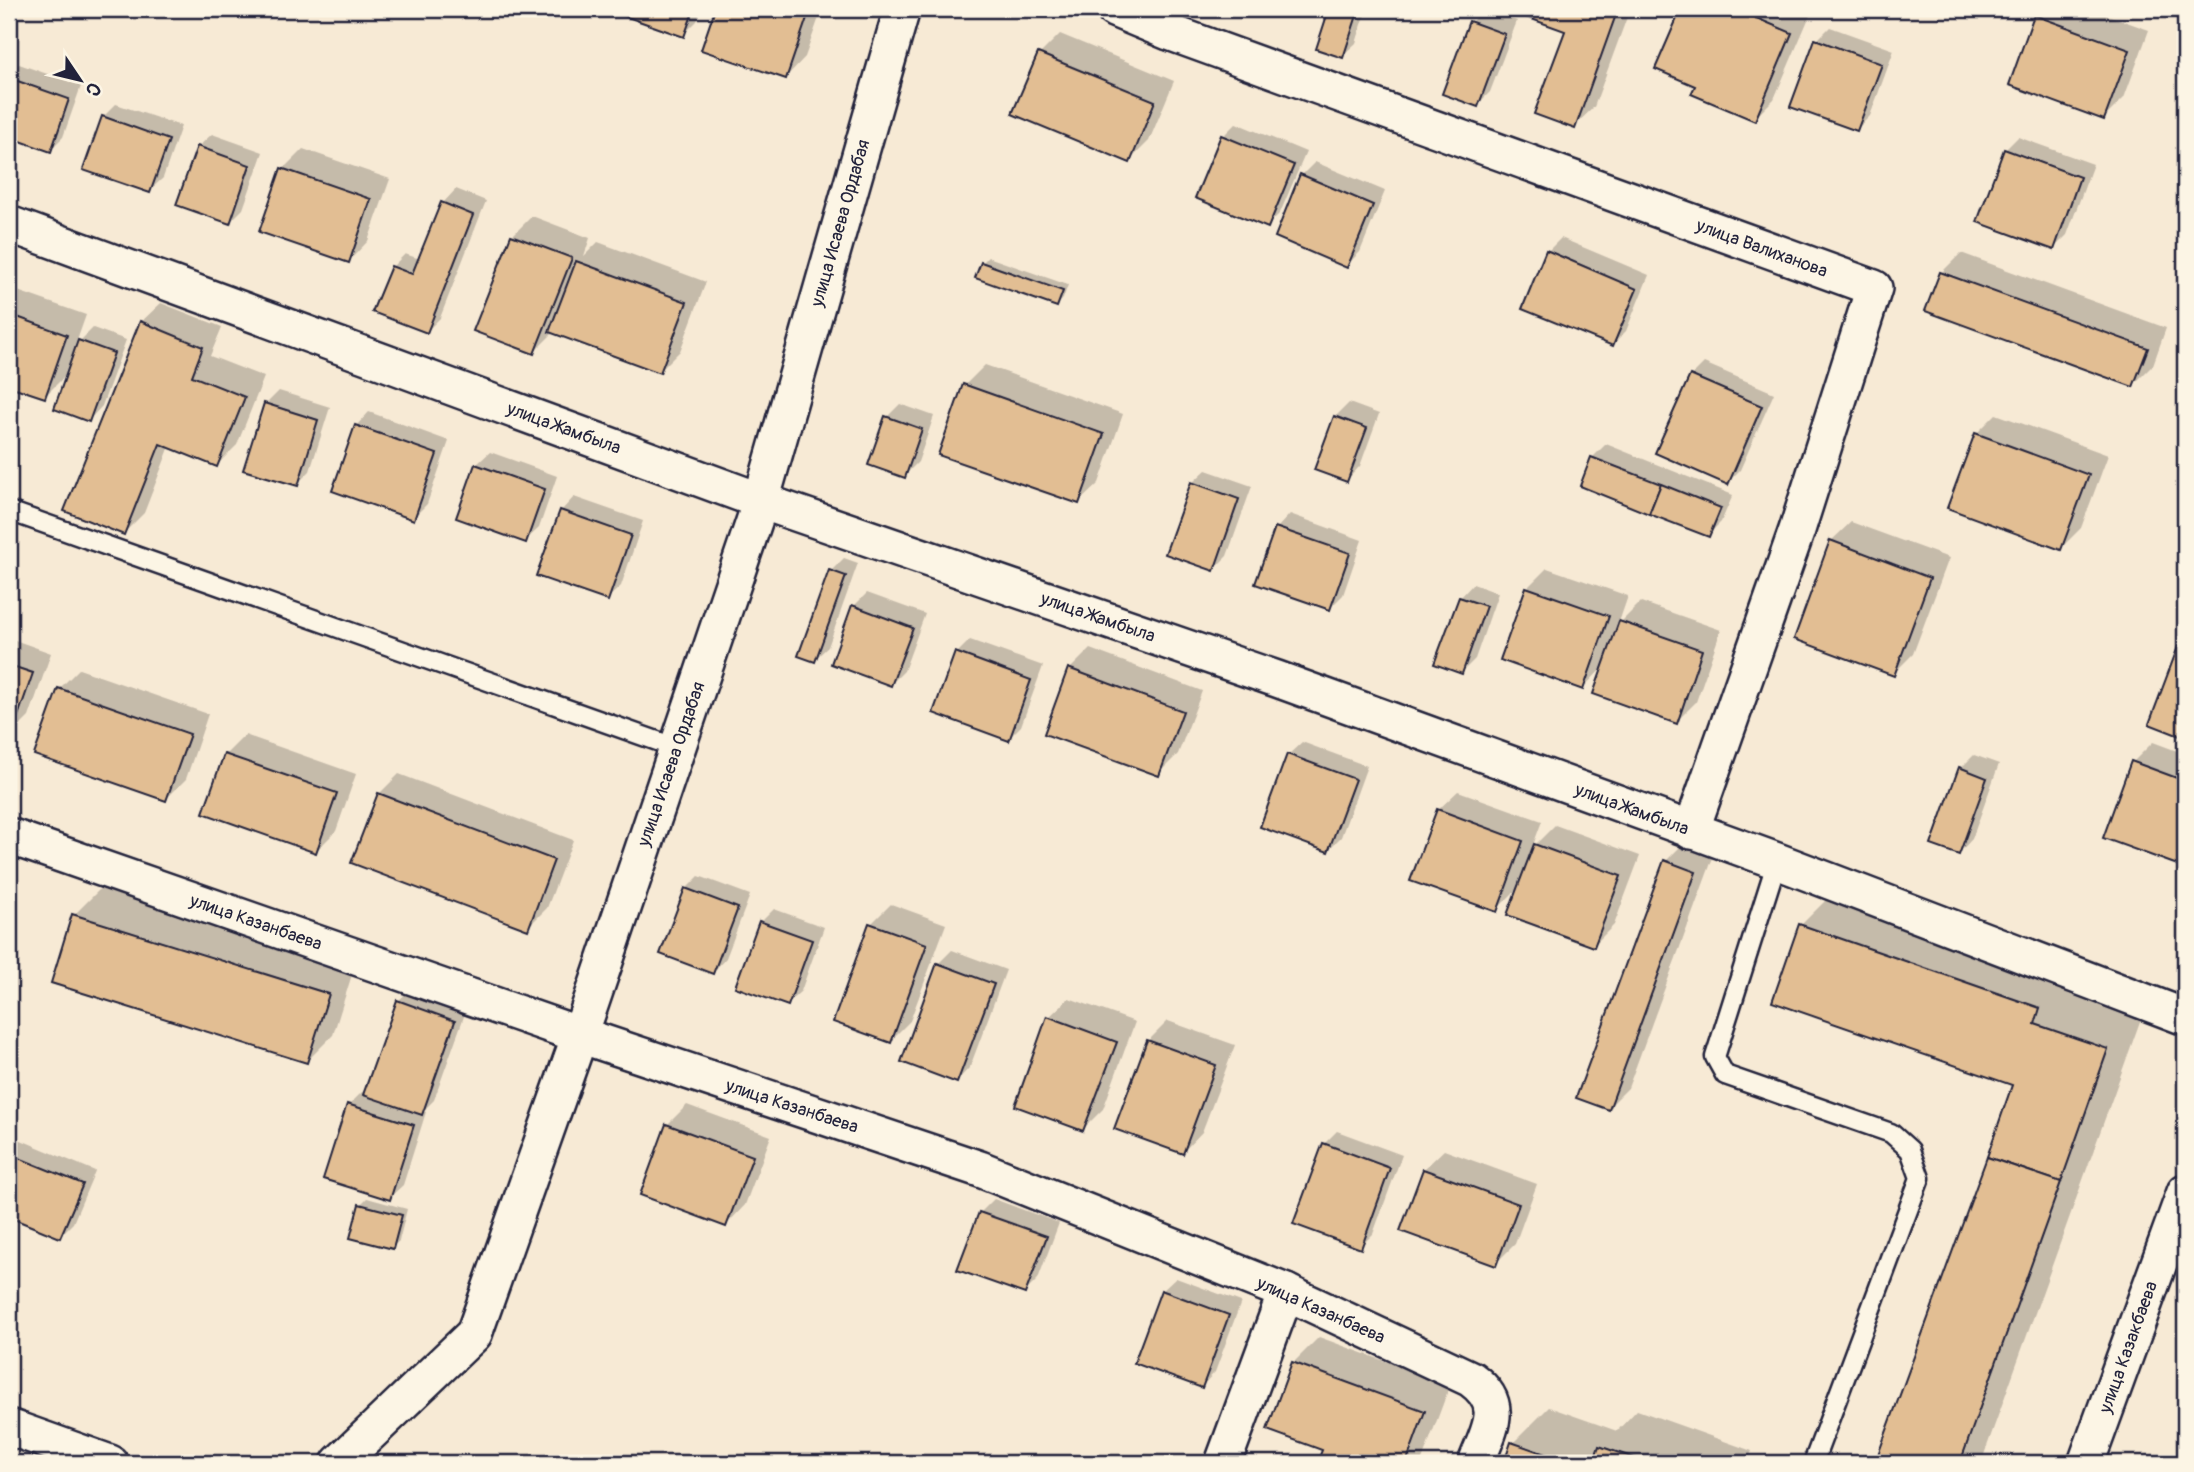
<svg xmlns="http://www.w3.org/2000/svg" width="2194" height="1472" font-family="Pangolin,sans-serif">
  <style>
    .shadow { fill: #0003 }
    .building { fill: #e2be93; stroke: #22223b; stroke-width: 2 }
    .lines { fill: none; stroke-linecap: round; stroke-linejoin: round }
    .service-casing { stroke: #22223b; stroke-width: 23 }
    .minor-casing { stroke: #22223b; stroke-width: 40 }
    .service { stroke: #fcf5e5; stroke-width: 18 }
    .minor { stroke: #fcf5e5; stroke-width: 35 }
    .labels { text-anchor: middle; stroke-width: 5; stroke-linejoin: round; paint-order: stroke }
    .street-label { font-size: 18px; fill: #22223b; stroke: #fcf5e5 }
  </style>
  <rect width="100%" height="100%" fill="#f7ead5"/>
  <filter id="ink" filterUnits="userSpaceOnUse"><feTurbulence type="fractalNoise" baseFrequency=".0143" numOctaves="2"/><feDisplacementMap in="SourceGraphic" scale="14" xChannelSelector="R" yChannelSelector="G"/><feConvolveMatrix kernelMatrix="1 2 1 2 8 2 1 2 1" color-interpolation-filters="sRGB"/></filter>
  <g filter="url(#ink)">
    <g class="shadow">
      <path d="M622,9H701L697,21L683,35L621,13Z"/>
      <path d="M717,9H822L805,57L786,77L703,48Z"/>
      <path d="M1331,9H1367L1356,43L1342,56L1318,48Z"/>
      <path d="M1484,9L1517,21L1490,92L1477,105L1444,93L1471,22Z"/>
      <path d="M1509,9H1630L1594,107L1574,126L1567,30Z"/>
      <path d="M1683,9H1801L1811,13L1774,99L1754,119L1697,85L1657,68Z"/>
      <path d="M2043,9H2090L2149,30L2124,98L2104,118L2036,16Z"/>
      <path d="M1830,27L1894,50L1870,116L1857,129L1817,40Z"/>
      <path d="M1060,34L1174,81L1149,141L1129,161L1040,54Z"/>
      <path d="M19,64L81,86L63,137L50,150L9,135V75Z"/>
      <path d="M116,104L181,126L163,178L149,191L103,117Z"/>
      <path d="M1236,123L1306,152L1280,213L1267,226L1223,136Z"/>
      <path d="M212,134L263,152L243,209L230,222L198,147Z"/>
      <path d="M2018,137L2093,164L2067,235L2054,248L2005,150Z"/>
      <path d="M303,149L390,179L368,241L349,261L283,169Z"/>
      <path d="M1315,162L1385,191L1360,252L1347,265L1302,175Z"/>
      <path d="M456,189L486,201L440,318L427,331L392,267L405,254L420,259L443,203Z"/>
      <path d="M532,216L590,238L584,256L598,242L706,282L680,351L660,371L554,332L534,352L512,236Z"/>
      <path d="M1561,238L1649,275L1626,331L1613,344L1548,251Z"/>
      <path d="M1961,253L2166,328L2153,365L2133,385L1941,273Z"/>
      <path d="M988,257L1068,285L1063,299L1057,305L982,263Z"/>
      <path d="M9,288L86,315L75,346L93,328L126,340L102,406L89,420L69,372L45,396L9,384Z"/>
      <path d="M161,303L222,327L210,356L264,377L237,445L217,465L170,446L144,513L124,533L141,322Z"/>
      <path d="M1704,363L1774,393L1740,470L1727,483L1691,376Z"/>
      <path d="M985,365L1123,414L1099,483L1079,502L965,385Z"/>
      <path d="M279,391L330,407L310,471L297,484L266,404Z"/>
      <path d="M1349,403L1379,414L1360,466L1347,480L1335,417Z"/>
      <path d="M900,404L934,416L918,462L904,476L887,417Z"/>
      <path d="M369,412L449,441L427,504L413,518L356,426Z"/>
      <path d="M1996,414L2108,455L2081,528L2061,548L1976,434Z"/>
      <path d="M1606,444L1733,495L1721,522L1708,535L1582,485L1593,457Z"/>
      <path d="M490,452L557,476L539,528L525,541L476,465Z"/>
      <path d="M1206,470L1252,486L1227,556L1214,569L1192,483Z"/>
      <path d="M574,497L643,521L621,586L607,599L561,511Z"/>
      <path d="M1290,514L1362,540L1343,595L1330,608L1257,583L1277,528Z"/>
      <path d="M1851,522L1949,558L1913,654L1893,674L1831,541Z"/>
      <path d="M844,558L858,563L828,647L814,660L831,571Z"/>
      <path d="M1547,568L1628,596L1618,625L1641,602L1721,630L1696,702L1676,722L1605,665L1583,688L1527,588Z"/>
      <path d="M1473,584L1498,593L1475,659L1462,672L1460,598Z"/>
      <path d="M867,593L925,614L904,671L891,684L854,606Z"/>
      <path d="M2185,632V736L2152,723Z"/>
      <path d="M9,638L51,653L29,717L9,737Z"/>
      <path d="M970,640L1043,666L1021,726L1008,739L957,653Z"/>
      <path d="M1090,649L1202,691L1178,754L1158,774L1070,669Z"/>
      <path d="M79,669L208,714L186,779L166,799L59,689Z"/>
      <path d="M245,735L356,774L336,831L316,851L225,755Z"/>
      <path d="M1302,742L1367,766L1341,837L1328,850L1288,755Z"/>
      <path d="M2153,742L2185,754V862L2182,865L2133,762Z"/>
      <path d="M1974,755L1999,764L1972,839L1959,853L1961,768Z"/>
      <path d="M399,774L573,840L547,908L527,928L379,794Z"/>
      <path d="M1458,791L1542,821L1532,848L1555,825L1640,856L1614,925L1594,945L1520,886L1496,910L1438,810Z"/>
      <path d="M1686,841L1715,852L1628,1088L1608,1108L1666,861Z"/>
      <path d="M699,876L750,895L726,958L713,972L686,889Z"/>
      <path d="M100,889L354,968L333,1035L307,1061L74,915Z"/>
      <path d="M1837,889L2143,1013L1981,1463H1876L2014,1084L1801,925Z"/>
      <path d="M891,904L946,924L910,1021L890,1041L871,924Z"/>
      <path d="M774,909L824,927L801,991L787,1004L761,922Z"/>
      <path d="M952,950L1006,970L970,1067L957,1081L903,1060L939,963Z"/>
      <path d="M412,988L467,1008L434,1100L423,1111L426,1112L403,1185L389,1198L349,1105L362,1092L366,1093L398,1001Z"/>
      <path d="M1069,998L1135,1022L1103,1109L1083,1129L1049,1017Z"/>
      <path d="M1168,1021L1235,1045L1202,1132L1183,1152L1148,1041Z"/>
      <path d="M687,1105L771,1136L745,1205L726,1225L667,1125Z"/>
      <path d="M1337,1131L1402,1155L1373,1234L1360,1247L1324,1144Z"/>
      <path d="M9,1135L95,1171L73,1223L60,1236L9,1215Z"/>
      <path d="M1444,1150L1537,1184L1515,1244L1495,1264L1402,1230L1424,1169Z"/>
      <path d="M367,1198L407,1209L399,1241L392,1247L360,1205Z"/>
      <path d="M994,1199L1059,1223L1038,1279L1025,1292L980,1213Z"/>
      <path d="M1176,1278L1241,1302L1215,1372L1202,1386L1162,1291Z"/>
      <path d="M1319,1337L1450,1385L1421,1463H1319L1325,1449L1293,1363Z"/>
      <path d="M1549,1407L1617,1431L1637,1410L1752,1451L1747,1463H1506L1513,1443Z"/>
    </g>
    <g class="building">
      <path d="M620,9H694L684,37L619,14Z"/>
      <path d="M715,9H810L786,79L701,50Z"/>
      <path d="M1329,9H1359L1343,58L1316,49Z"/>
      <path d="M1504,9H1618L1575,129L1534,114L1565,31Z"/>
      <path d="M1681,9H1735L1792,33L1755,121L1691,94L1695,86L1655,69Z"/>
      <path d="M2034,15L2130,50L2104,120L2009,85Z"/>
      <path d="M1469,21L1505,34L1478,107L1442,94Z"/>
      <path d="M1815,39L1882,64L1857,131L1790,107Z"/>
      <path d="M1038,53L1155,101L1130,163L1012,114Z"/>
      <path d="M9,78L69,99L51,152L9,137Z"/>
      <path d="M102,116L169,140L150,193L83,170Z"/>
      <path d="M1221,135L1294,165L1268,228L1195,198Z"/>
      <path d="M197,146L250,165L230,224L176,205Z"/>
      <path d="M2004,149L2080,177L2054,250L1977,222Z"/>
      <path d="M281,168L371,199L349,263L259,232Z"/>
      <path d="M1300,174L1373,205L1347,268L1275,237Z"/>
      <path d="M441,202L473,215L427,333L372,312L391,266L412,274Z"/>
      <path d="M511,235L572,258L534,354L473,331Z"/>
      <path d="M1546,250L1637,289L1613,346L1522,309Z"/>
      <path d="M576,261L687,302L660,373L549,332Z"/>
      <path d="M981,262L1063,291L1057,307L975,278Z"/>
      <path d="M1940,272L2148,348L2133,387L1925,311Z"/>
      <path d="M9,314L67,335L45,398L9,386Z"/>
      <path d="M140,321L203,347L192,376L245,397L217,467L160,444L124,535L64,511Z"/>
      <path d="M78,340L114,353L89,422L54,409Z"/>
      <path d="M1690,375L1762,406L1728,485L1655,453Z"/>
      <path d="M963,384L1104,434L1079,504L938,455Z"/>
      <path d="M264,403L318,420L298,486L243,470Z"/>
      <path d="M885,416L922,429L905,478L868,465Z"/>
      <path d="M1334,416L1367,428L1347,482L1314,470Z"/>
      <path d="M355,425L437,454L414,520L332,491Z"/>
      <path d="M1975,433L2089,475L2061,550L1947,508Z"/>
      <path d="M1591,457L1661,484L1649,514L1580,486Z"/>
      <path d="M475,464L545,489L526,543L456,518Z"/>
      <path d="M1191,482L1239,499L1214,571L1165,554Z"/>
      <path d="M1661,484L1721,508L1709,537L1649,514Z"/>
      <path d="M560,510L631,535L608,601L536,576Z"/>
      <path d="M1275,527L1350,553L1330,610L1255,584Z"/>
      <path d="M1830,540L1930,578L1894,676L1794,639Z"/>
      <path d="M829,570L846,576L815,662L798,656Z"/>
      <path d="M1526,587L1609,616L1583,690L1500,660Z"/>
      <path d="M1459,597L1486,606L1462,674L1434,664Z"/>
      <path d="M852,605L913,628L891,686L831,664Z"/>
      <path d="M1619,621L1702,650L1677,724L1593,694Z"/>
      <path d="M2185,628V738L2149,724Z"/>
      <path d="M955,652L1031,680L1009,741L933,713Z"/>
      <path d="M9,665L33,673L10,739L9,738Z"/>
      <path d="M1068,668L1183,711L1159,776L1044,734Z"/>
      <path d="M58,688L190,734L166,801L34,755Z"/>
      <path d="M224,754L337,793L316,853L203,813Z"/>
      <path d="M1287,754L1355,779L1328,852L1260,827Z"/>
      <path d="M2131,761L2185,781L2183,867L2103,838Z"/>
      <path d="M1959,767L1987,778L1959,855L1931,845Z"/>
      <path d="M378,793L554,860L528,930L351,863Z"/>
      <path d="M1437,809L1523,841L1497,912L1410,881Z"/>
      <path d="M1534,844L1621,876L1594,947L1507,915Z"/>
      <path d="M1664,860L1696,872L1609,1110L1576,1098Z"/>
      <path d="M685,888L738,908L713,974L660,954Z"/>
      <path d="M72,914L329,994L307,1063L51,983Z"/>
      <path d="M759,921L812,940L788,1006L735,987Z"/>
      <path d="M869,923L927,944L891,1043L833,1022Z"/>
      <path d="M1799,924L2040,1008L2035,1024L2108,1049L2061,1182L1987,1157L2012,1085L1772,1002Z"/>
      <path d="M937,963L994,984L957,1083L901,1062Z"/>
      <path d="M397,1000L455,1021L422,1115L363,1095Z"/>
      <path d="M1047,1016L1117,1042L1083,1131L1015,1106Z"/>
      <path d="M1147,1040L1216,1065L1183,1154L1114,1129Z"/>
      <path d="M347,1104L414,1125L390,1200L323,1179Z"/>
      <path d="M666,1124L753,1156L726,1227L640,1195Z"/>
      <path d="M1323,1143L1390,1168L1361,1249L1293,1224Z"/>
      <path d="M9,1154L83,1184L60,1238L9,1217Z"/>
      <path d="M1987,1157L2061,1182L1960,1463H1875Z"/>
      <path d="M1423,1169L1519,1204L1496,1266L1400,1231Z"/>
      <path d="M359,1204L402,1215L393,1249L350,1238Z"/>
      <path d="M979,1212L1047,1236L1025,1294L957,1270Z"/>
      <path d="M1161,1290L1229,1315L1202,1388L1134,1363Z"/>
      <path d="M1292,1362L1425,1411L1406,1463H1317L1322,1450L1267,1430Z"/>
      <path d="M1511,1442L1571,1463H1504Z"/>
      <path d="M1599,1446L1649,1463H1593Z"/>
    </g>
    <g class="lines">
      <defs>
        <g id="service">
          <path d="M9,511L677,748"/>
          <path d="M1777,861L1715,1057L1725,1075L1891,1133L1910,1150L1920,1178L1813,1463"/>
        </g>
        <g id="minor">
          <path d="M1114,9L1169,32L1874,288L1797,530L1691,831"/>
          <path d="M9,224L761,501L1277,679L1777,861L2185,1017"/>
          <path d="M9,836L580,1035L980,1169L1286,1292L1471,1379C1507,1405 1489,1429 1476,1463"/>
          <path d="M9,1427L110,1463"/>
          <path d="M339,1463L474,1334L580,1035L761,501L902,9"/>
          <path d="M1223,1463L1286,1292"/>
          <path d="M2086,1463L2185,1192"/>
        </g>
      </defs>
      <use href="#service" class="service-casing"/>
      <use href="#minor" class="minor-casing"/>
      <use href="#service" class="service"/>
      <use href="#minor" class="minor"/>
    </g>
  </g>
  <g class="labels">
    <g class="street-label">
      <text transform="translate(840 223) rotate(-74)" y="6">улица Исаева Ордабая</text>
      <text transform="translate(1762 248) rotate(20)" y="6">улица Валиханова</text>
      <text transform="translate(564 428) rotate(20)" y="6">улица Жамбыла</text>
      <text transform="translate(1098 617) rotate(19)" y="6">улица Жамбыла</text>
      <text transform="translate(671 764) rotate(-71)" y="6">улица Исаева Ордабая</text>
      <text transform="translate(1632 809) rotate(20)" y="6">улица Жамбыла</text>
      <text transform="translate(256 922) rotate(19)" y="6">улица Казанбаева</text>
      <text transform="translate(792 1106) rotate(18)" y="6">улица Казанбаева</text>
      <text transform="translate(1321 1310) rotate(24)" y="6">улица Казанбаева</text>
      <text transform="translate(2128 1347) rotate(-70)" y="6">улица Казакбаева</text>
    </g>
  </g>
  <rect width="2194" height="1472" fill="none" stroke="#fcf5e5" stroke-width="35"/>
  <rect x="18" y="18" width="2159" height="1437" fill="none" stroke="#22223b" stroke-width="2.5" filter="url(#ink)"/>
  <g transform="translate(80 80) rotate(125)" stroke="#fcf5e5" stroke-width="5" paint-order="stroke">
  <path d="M0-5L12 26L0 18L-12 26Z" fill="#22223b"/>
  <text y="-10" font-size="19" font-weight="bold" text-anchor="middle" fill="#22223b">С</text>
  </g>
</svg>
